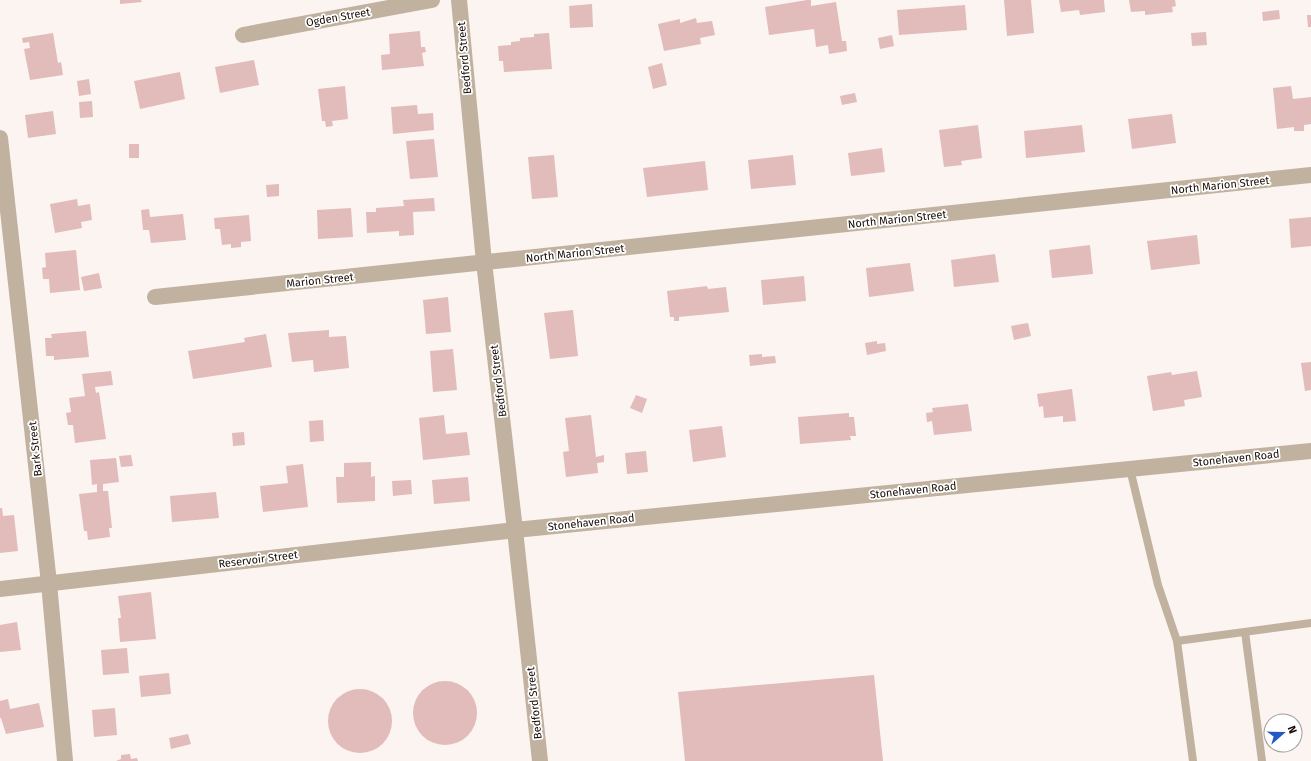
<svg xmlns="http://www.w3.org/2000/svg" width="1311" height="761" font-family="'Fira Sans',sans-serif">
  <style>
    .building { fill: #e2bbbb }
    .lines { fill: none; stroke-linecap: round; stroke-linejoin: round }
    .service { stroke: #c0b29f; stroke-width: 8 }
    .minor { stroke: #c0b29f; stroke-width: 16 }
    .labels { text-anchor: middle; stroke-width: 3.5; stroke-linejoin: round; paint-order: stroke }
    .street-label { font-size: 11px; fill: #170c07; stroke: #fff }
  </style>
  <rect width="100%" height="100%" fill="#fbf4f1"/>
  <g class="building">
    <path d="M120,0H141L142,2L120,4Z"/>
    <path d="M807,0H811V6L836,2L842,41H846L847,51L829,54L828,45L816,47L814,29L769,35L765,7Z"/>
    <path d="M1004,0H1031L1034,33L1007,36Z"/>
    <path d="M1059,0H1104L1105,12L1080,15L1079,10L1061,12Z"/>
    <path d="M1129,0H1175L1176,6L1172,7L1173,12L1145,15V11L1131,12Z"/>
    <path d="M592,4L593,27L570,28L569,6Z"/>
    <path d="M965,5L967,30L899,35L897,10Z"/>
    <path d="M1279,10L1280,19L1263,21L1262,12Z"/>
    <path d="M1307,15H1311V27H1308Z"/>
    <path d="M696,18L697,23L712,21L715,35L700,38L701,44L664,51L658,24L680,19V23Z"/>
    <path d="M420,31L421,47H425L426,52L422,53L424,66L382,70L381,55L390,54L389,34Z"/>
    <path d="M1206,32L1207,45L1192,46L1191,33Z"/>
    <path d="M53,33L58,63L61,62L63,75L30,80L24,49L30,48L29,42L23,43L22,38Z"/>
    <path d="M549,33L552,69L504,72L503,61H499L498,46L511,45V42L520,41V38L534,37V34Z"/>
    <path d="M892,35L894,46L880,49L878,38Z"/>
    <path d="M254,60L259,85L220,93L215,67Z"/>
    <path d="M662,63L667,85L653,89L648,67Z"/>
    <path d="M180,72L185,99L140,109L134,81Z"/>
    <path d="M89,79L91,94L79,96L77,81Z"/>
    <path d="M345,86L348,119L332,121L333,126L326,127L325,121H322L318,89Z"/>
    <path d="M1291,86L1293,99L1311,97V124L1304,125V131H1294V127L1277,129L1273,88Z"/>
    <path d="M855,93L857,102L842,105L840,96Z"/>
    <path d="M92,101L93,117L80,118L79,102Z"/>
    <path d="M417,105L418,114L433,113L434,130L393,134L391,107Z"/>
    <path d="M53,111L56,134L28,138L25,115Z"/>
    <path d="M1172,114L1176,143L1132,149L1128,119Z"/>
    <path d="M978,125L982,158L961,161L962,165L944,167L939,130Z"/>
    <path d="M1082,125L1085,152L1026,158L1024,131Z"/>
    <path d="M434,139L438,177L410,179L406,141Z"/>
    <rect x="129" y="144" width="10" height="14"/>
    <path d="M882,148L885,172L851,176L848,153Z"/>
    <path d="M554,155L558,197L532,199L528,157Z"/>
    <path d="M793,155L796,185L751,189L748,160Z"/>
    <path d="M705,161L708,190L647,197L643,168Z"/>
    <path d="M279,184V196L267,197L266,185Z"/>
    <path d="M434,198L435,211L413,212L414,235L399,236V231L367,233L366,212H376V208L404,206L403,200Z"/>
    <path d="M77,199L78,206L90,204L92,220L81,222L82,228L55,233L50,204Z"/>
    <path d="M351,208L353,237L318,239L317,210Z"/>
    <path d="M149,209L150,217L183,214L186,240L151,243L149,230H143L141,210Z"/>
    <path d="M249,215L251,241L241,242V247L231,248V244L222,245L220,229H215L214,218Z"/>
    <path d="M1311,217V246L1291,248L1289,219Z"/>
    <path d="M1197,235L1200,264L1151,270L1147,241Z"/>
    <path d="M1090,245L1093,274L1052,278L1049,250Z"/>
    <path d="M76,250L80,290L50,293L49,279H43L42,268L46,267L45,253Z"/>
    <path d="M995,254L999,282L954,287L951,260Z"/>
    <path d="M910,263L914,291L869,297L866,268Z"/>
    <path d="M99,273L102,288L84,291L81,277Z"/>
    <path d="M804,276L806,301L763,305L761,280Z"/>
    <path d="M707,286L708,289L726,287L729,312L679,317V321H674V317H670L667,291Z"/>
    <path d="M448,297L451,332L426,334L423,300Z"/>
    <path d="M573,310L578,356L550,359L544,313Z"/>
    <path d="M1028,323L1031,336L1014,340L1011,326Z"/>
    <path d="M329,330V337L346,336L349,368L314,372L313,360L292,362L288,333Z"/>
    <path d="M86,331L89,357L54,360V356H46L45,338H52L51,334Z"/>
    <path d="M266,334L272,367L193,379L188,351L245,342L244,338Z"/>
    <path d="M877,341V344L885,343L886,351L867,355L865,343Z"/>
    <path d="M453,349L457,390L433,392L430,351Z"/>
    <path d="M762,354V357L775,356L776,363L750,366L749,355Z"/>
    <path d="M1311,362V390L1305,391L1301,363Z"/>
    <path d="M111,371L113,385L95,387L96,393L99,392L106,439L75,443L73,425H68L66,413L71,412L69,398L85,396L82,374Z"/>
    <path d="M1197,371L1202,397L1184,400L1185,406L1153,411L1147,376L1171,372L1172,375Z"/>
    <path d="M1072,389L1076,421L1063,422V416L1044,418L1043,406L1039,407L1037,394Z"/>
    <path d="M636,395L647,399L642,413L630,408Z"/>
    <path d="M968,404L972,431L934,435L932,421L927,422L926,413L933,412L932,408Z"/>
    <path d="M849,413V417H854L856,436H850L851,440L800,444L798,417Z"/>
    <path d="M444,415L446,434L467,432L470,455L423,460L419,418Z"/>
    <path d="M591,415L596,457L604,455V462L597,463L598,473L566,477L563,452L569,451L565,418Z"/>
    <path d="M323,420L324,441L310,442L309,421Z"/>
    <path d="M722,426L726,457L693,462L689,430Z"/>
    <path d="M244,432L245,445L233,446L232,433Z"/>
    <path d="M646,451L648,472L627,474L625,453Z"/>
    <path d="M131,455L133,466L121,467L119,456Z"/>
    <path d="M116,458L119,482L103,484V491H108L112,528H109L110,537L88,540L87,531H84L79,494L97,492V484L92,485L90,460Z"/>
    <path d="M371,462V477L375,476V501L337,503L336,477H344V463Z"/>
    <path d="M303,464L308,507L263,512L260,486L288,483L286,466Z"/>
    <path d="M468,477L470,501L434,504L432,480Z"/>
    <path d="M411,480L412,494L393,496L392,481Z"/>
    <path d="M216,492L219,518L172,522L170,496Z"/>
    <path d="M0,508H2L3,516L14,515L18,551L0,553Z"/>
    <path d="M151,592L156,639L120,642L118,618H121L118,596Z"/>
    <path d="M17,622L21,650L0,652V625Z"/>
    <path d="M127,648L129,673L103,675L101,650Z"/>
    <path d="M169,673L171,694L141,697L139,676Z"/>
    <path d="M874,675L883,761H685L678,692Z"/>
    <circle cx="445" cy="713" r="32"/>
    <circle cx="360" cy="721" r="32"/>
    <path d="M8,699L10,709L39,703L44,727L6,734L1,718H0V701Z"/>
    <path d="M115,708L117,735L94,737L92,710Z"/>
    <path d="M188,734L191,744L171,749L169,738Z"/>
    <path d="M130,754L131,759L137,758L138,761H116L121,759V755Z"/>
  </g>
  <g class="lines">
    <g class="service">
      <path d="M1130,469L1158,585L1177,641"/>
      <path d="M1245,632L1262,761"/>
      <path d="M1193,761L1177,641L1311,623"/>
    </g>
    <g class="minor">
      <path d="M459,0L484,262L515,530L540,761"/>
      <path d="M243,35L432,0"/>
      <path d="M0,138L49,583L65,761"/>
      <path d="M155,297L1311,175"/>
      <path d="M0,589L515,530L1311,451"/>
    </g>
  </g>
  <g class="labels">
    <g class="street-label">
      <text transform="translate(338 17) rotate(-10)" y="4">Ogden Street</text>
      <text transform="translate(464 58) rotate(-95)" y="4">Bedford Street</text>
      <text transform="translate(1220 185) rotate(-6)" y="4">North Marion Street</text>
      <text transform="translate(897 219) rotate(-6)" y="4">North Marion Street</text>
      <text transform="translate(575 253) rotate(-6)" y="4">North Marion Street</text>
      <text transform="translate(320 280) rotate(-6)" y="4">Marion Street</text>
      <text transform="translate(498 381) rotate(-97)" y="4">Bedford Street</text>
      <text transform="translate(35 449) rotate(-96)" y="4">Bark Street</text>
      <text transform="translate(1236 458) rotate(-6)" y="4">Stonehaven Road</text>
      <text transform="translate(913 490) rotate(-6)" y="4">Stonehaven Road</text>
      <text transform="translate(591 522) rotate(-6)" y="4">Stonehaven Road</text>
      <text transform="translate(258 559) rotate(-7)" y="4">Reservoir Street</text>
      <text transform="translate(534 703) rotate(-96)" y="4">Bedford Street</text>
    </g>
  </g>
  <g transform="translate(1283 733) rotate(70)"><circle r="19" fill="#ffffff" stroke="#a29e9c"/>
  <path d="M0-3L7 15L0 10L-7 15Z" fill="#2458c6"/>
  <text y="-6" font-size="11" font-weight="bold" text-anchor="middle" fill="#170c07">N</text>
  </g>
</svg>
